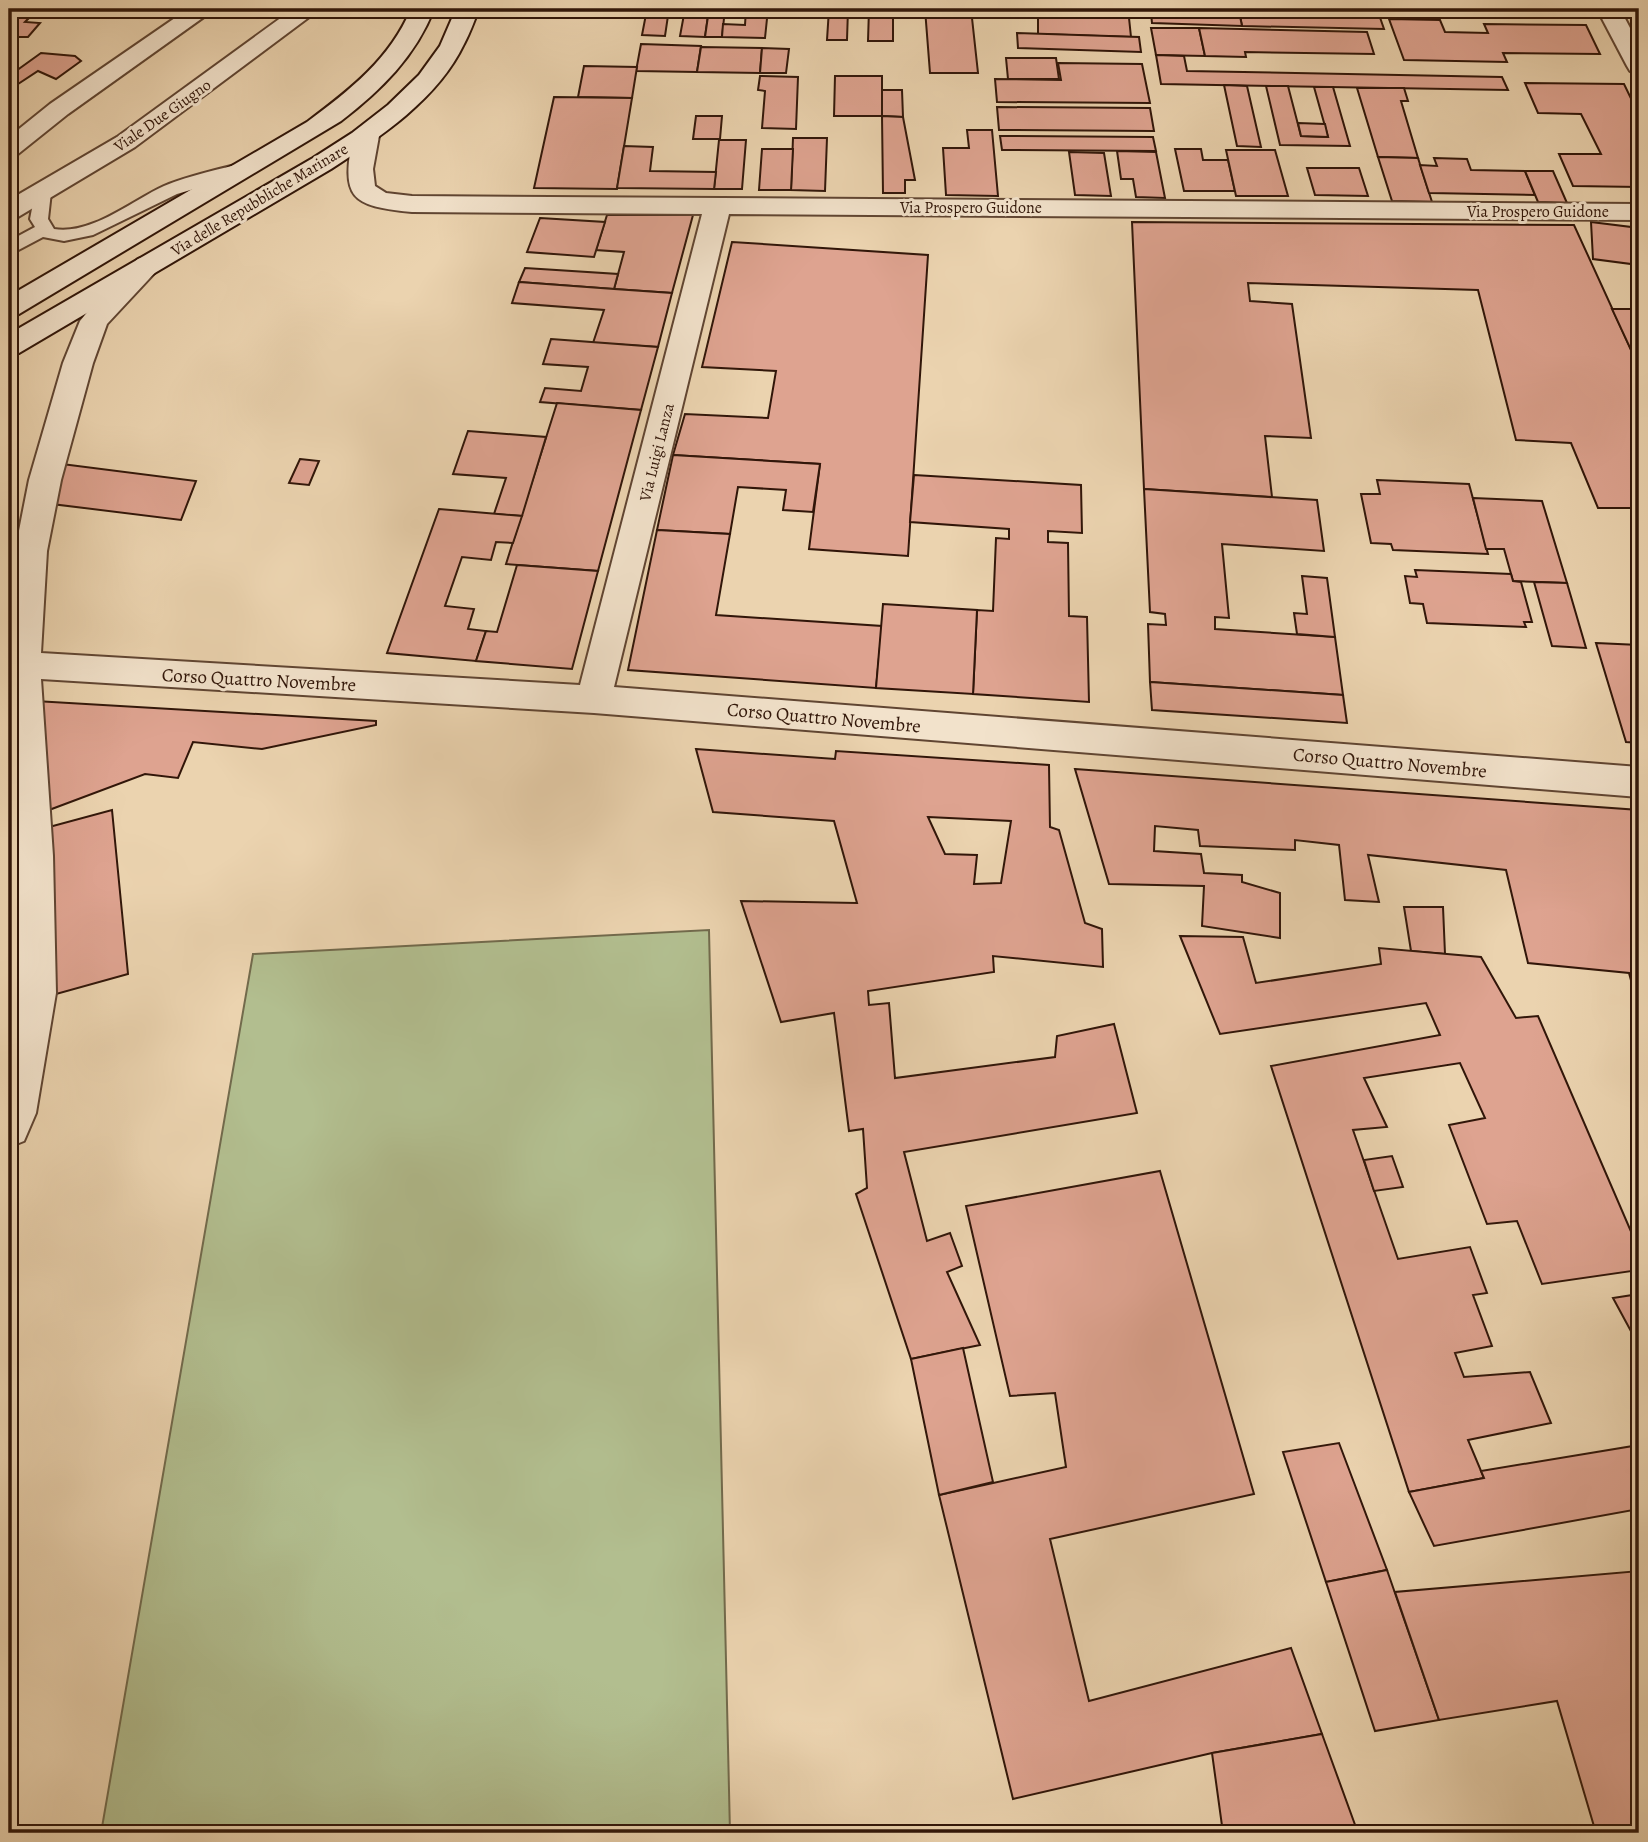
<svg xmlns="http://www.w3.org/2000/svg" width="1648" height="1842" font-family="Alegreya,serif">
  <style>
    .green { fill: #b2be8f; stroke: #726a4c; stroke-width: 2 }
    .building { fill: #dea390; stroke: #311609; stroke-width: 2; fill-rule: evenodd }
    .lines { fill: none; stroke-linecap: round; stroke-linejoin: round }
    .service-casing { stroke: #604532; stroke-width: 4 }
    .minor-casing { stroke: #604532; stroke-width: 4 }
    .tertiary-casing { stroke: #604532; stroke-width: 4 }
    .secondary-casing { stroke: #311609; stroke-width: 4 }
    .service { fill: #f2e2cb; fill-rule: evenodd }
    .minor { fill: #f2e2cb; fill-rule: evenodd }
    .tertiary { fill: #f2e2cb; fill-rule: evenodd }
    .secondary { fill: #f2e2cb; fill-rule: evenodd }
    .labels { text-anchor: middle; stroke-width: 6; stroke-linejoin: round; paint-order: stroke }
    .far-street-label { font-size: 16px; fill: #311609; stroke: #f2e2cb }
    .street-label { font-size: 19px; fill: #311609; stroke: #f2e2cb }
  </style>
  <rect width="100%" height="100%" fill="#ebd3af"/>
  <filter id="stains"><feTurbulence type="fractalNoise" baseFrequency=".00286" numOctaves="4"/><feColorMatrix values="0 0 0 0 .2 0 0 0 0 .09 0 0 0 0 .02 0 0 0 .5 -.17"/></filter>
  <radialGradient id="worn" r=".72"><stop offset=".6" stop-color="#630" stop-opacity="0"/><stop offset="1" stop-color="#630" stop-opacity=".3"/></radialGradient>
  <path class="green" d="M709,930L730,1833H101L253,954Z"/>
  <g class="building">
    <path d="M15,9H38L25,22L40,23L28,37H9V15Z"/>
    <path d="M647,9H669L665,36L642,35Z"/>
    <path d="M685,9H709L705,37L680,36Z"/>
    <path d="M709,9H725L722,37H705Z"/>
    <path d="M746,9H768L765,38L722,37L723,24L745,25Z"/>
    <path d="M829,9H848L847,40H827Z"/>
    <path d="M869,9H893V41H868Z"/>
    <path d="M925,9H971L978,73H930Z"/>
    <path d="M1150,9H1377L1384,29L1242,26L1240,16L1151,13Z"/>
    <path d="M1038,10L1116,13V18H1129L1131,37L1038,34Z"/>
    <path d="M1151,13L1240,16L1242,26L1152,23Z"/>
    <path d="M1389,19L1440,20L1445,32L1488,33L1484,24L1586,25L1600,54L1503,53L1507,62L1404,60Z"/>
    <path d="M1151,28H1199L1205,56L1156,55Z"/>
    <path d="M1199,28L1367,32L1374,54L1245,52L1246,57L1205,56Z"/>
    <path d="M1017,33L1139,37L1141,52L1018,48Z"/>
    <path d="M641,44L701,46L697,72L636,71Z"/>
    <path d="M701,47L762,48L760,73L697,72Z"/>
    <path d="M762,48L789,49L786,73H760Z"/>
    <path d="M41,53L75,56L81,61L56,79L38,71L9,90V76Z"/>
    <path d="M1156,55L1184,56L1187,71L1502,77L1508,90L1161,84Z"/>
    <path d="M1006,58H1056L1059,79H1008Z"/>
    <path d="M1058,63L1142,64L1150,103L997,102L995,79L1061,80Z"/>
    <path d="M584,66L637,67L632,98L578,97Z"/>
    <path d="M760,76L798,77L796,129L762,128L765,91L758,90Z"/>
    <path d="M835,76H882V116H834Z"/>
    <path d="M1525,83L1624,84L1639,115V187L1573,186L1559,154H1601L1581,114L1538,113Z"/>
    <path d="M1224,85L1247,86L1261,147L1237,146Z"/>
    <path d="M1266,86H1288L1301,136L1328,137L1314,87H1333L1350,146L1280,145Z"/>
    <path d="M1357,88H1404L1408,101H1401L1418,158L1378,157Z"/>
    <path d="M882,90H902L903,117L882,116Z"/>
    <path d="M554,97L632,98L617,189L534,188Z"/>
    <path d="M997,107L1150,108L1154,131L999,130Z"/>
    <path d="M696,116H722L720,139H693Z"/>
    <path d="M882,116L903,117L915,180H905V193H883Z"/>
    <path d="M1298,123L1325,124L1328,137L1301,136Z"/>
    <path d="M967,130H992L998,196L946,195L943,148H969Z"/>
    <path d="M1000,136L1153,137L1156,151L1002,150Z"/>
    <path d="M793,138H827L825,191L791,190Z"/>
    <path d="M719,140H746L742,189H714Z"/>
    <path d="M624,146L653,147L650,171L716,172L714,189L617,188Z"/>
    <path d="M762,149H793L791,190H759Z"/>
    <path d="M1175,149H1201L1203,160H1228L1235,191H1184Z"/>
    <path d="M1226,150H1275L1288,196H1236Z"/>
    <path d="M1117,151L1156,152L1165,198L1136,197L1133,179H1121Z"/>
    <path d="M1069,152L1104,153L1111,196L1075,195Z"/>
    <path d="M1378,157L1418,158L1432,202L1392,201Z"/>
    <path d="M1434,158L1467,159L1471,170L1525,171L1535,195L1429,193L1420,165L1437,166Z"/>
    <path d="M1307,168H1359L1368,196L1315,195Z"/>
    <path d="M1525,171H1553L1567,203L1538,202Z"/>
    <path d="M607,215H693L672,293L614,289L624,252L596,250Z"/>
    <path d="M540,218L605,222L594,257L527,252Z"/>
    <path d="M1132,222L1574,225L1639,367V508H1598L1571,443L1516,440L1478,290L1248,283L1250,301L1292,304L1311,438L1265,436L1272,497L1144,489Z"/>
    <path d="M1591,222L1639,228V265L1593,259Z"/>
    <path d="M732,242L928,255L908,556L809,549L820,464L673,455L685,414L768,418L776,371L702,367Z"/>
    <path d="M525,268L618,274L614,289L519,282Z"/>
    <path d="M519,282L614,289L672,293L658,347L593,343L604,310L512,303Z"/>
    <path d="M1612,309H1639V350H1631Z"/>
    <path d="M551,339L658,347L641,410L540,402L545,388L581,391L588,367L543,364Z"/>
    <path d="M557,403L641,410L598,571L506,564Z"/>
    <path d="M468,431L546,437L522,516L494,514L506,478L453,474Z"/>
    <path d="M673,455L820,464L813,512L783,510L786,490L738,487L730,534L657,530Z"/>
    <path d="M300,459L319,461L309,485L289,483Z"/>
    <path d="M54,463L196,481L181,520L52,504Z"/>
    <path d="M914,475L1081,485L1082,533L1048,531V542L1068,543L1069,616L1087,617L1089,702L973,694L977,610L993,611L996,538L1009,539V529L910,522Z"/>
    <path d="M1377,480L1469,484L1488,554L1393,550L1391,544L1371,543L1361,494H1380Z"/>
    <path d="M1144,489L1317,500L1324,551L1222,544L1229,618L1215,617V629L1335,637L1343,695L1150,682L1148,624L1166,625L1165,614L1150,612Z"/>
    <path d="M1473,498L1542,501L1567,583L1513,581L1504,549H1486Z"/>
    <path d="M439,509L522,516L513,543L496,542L491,560L462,557L445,606L474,609L468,629L486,631L476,661L387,653Z"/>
    <path d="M657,530L730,534L716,615L882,626L876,688L628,670Z"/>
    <path d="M517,565L598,571L572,669L476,661L486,631L497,632Z"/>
    <path d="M1415,570L1511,574L1513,581L1521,582L1532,622H1524L1526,627L1427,623L1423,604L1410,603L1405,576L1417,577Z"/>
    <path d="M1302,576L1327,578L1335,637L1297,634L1294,613L1307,614Z"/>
    <path d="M1534,582L1567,583L1586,648L1552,646Z"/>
    <path d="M883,604L977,610L973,694L876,688Z"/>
    <path d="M1596,643L1639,645V743L1626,742Z"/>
    <path d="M1150,682L1343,695L1347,723L1152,710Z"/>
    <path d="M35,701L376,721V725L262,749L193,742L178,778L145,774L41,813Z"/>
    <path d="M696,749L835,759L836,751L1049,765L1050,827L1059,830L1085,923L1102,929L1103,967L993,956L994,972L868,991L869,1005L889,1003L895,1078L1055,1057L1057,1036L1114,1024L1137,1113L904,1152L927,1241L950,1233L962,1266L947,1272L980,1345L911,1359L856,1194L867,1188L863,1129L849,1131L834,1013L781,1022L741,901L857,903L834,821L713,812ZM928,817L1011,821L1001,883L974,884L977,855L945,854Z"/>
    <path d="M1075,769L1639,810V1010L1629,973L1528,963L1506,870L1368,855L1379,902L1345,900L1339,845L1295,840V850L1200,846L1198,830L1155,826L1154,851L1201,854L1204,873L1242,875V882L1280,893V938L1202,926L1204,886L1109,884Z"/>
    <path d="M112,810L128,974L49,996L38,830Z"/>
    <path d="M1404,907H1443L1445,954L1411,951Z"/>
    <path d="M1180,936L1243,937L1256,983L1381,964L1379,948L1481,957L1516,1018L1538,1016L1639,1250V1270L1542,1284L1517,1221L1487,1224L1449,1125L1485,1118L1460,1063L1364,1078L1387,1127L1353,1130L1398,1259L1470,1247L1487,1293L1473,1295L1492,1346L1455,1353L1464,1377L1530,1372L1551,1423L1468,1440L1484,1478L1409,1492L1271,1066L1440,1035L1426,1003L1220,1034Z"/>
    <path d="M1392,1156L1403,1187L1374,1191L1364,1160Z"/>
    <path d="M1160,1171L1254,1494L1050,1539L1089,1701L1291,1648L1322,1734L1212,1753L1013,1799L939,1495L1066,1467L1055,1393L1010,1396L966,1206Z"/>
    <path d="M1639,1294V1346L1613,1298Z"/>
    <path d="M963,1348L993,1482L939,1495L911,1359Z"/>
    <path d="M1339,1443L1387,1570L1326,1582L1283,1452Z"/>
    <path d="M1639,1445V1509L1434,1546L1409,1492L1484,1478L1481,1471Z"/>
    <path d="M1387,1570L1439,1720L1375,1731L1326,1582Z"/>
    <path d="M1639,1571V1682H1633L1639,1700V1833H1596L1557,1701L1439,1720L1395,1592Z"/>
    <path d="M1322,1734L1358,1833H1223L1212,1753Z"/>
  </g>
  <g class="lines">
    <defs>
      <path id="service" d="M248,162L254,163L257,167L254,171L177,194L93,235L64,241L43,237L9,255V241L35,227L30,219L36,188H48L51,192L48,219L54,229C92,235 131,201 164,186C191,175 220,169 248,162Z"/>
      <g id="minor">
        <path d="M1597,9H1620L1639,45V73L1630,71L1627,66Z"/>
        <path d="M366,128L375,131L379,136L373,169L375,186L386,193L412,196L1639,204V220L729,214L614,687L1639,767V797L594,713L41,679L53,856L56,993L36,1113L24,1141L9,1147V1033L16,993L15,856L9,723V629L15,551L29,480L63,363L80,321L106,289L138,259L148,256L158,259L162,265L107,324L93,363L61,480L47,551L41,653L580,685L702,214L412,212C350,206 341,198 353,136L357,131Z"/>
      </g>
      <g id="tertiary">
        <path d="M188,9H215L68,114L18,154L9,157V137L50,104Z"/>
        <path d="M293,9H320L135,147L18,217L9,219V200L117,137Z"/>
      </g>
      <g id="secondary">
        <path d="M411,9H434C415,57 381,90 341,121L19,314L9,317V296L307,122C350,90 390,59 411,9Z"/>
        <path d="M456,9H479C474,21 470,33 464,44C438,99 380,137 331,169L19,353L9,355V334L313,158L352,133L388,105L419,75L440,46Z"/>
      </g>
    </defs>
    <use href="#service" class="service-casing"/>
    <use href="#minor" class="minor-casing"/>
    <use href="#tertiary" class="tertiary-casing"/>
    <use href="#secondary" class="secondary-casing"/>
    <use href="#service" class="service"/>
    <use href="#minor" class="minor"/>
    <use href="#tertiary" class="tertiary"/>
    <use href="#secondary" class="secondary"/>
  </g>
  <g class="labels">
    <g class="far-street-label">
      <text transform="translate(162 115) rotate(-35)" y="6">Viale Due Giugno</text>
      <text transform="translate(259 199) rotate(-31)" y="6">Via delle Repubbliche Marinare</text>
      <text x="971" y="213">Via Prospero Guidone</text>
      <text x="1538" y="217">Via Prospero Guidone</text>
      <text transform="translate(656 452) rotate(-76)" y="6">Via Luigi Lanza</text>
    </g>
    <g class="street-label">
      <text transform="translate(259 679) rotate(3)" y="7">Corso Quattro Novembre</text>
      <text transform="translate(824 717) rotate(5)" y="7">Corso Quattro Novembre</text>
      <text transform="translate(1390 762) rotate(5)" y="7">Corso Quattro Novembre</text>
    </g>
  </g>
  <rect width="1648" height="1842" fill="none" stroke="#ebd3af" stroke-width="35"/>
  <rect x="10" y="10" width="1627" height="1821" fill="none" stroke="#311609" stroke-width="3.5"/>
  <rect x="18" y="18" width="1613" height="1807" fill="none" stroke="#311609" stroke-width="2"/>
  <rect width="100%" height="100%" filter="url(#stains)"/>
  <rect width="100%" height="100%" fill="url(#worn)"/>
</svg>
